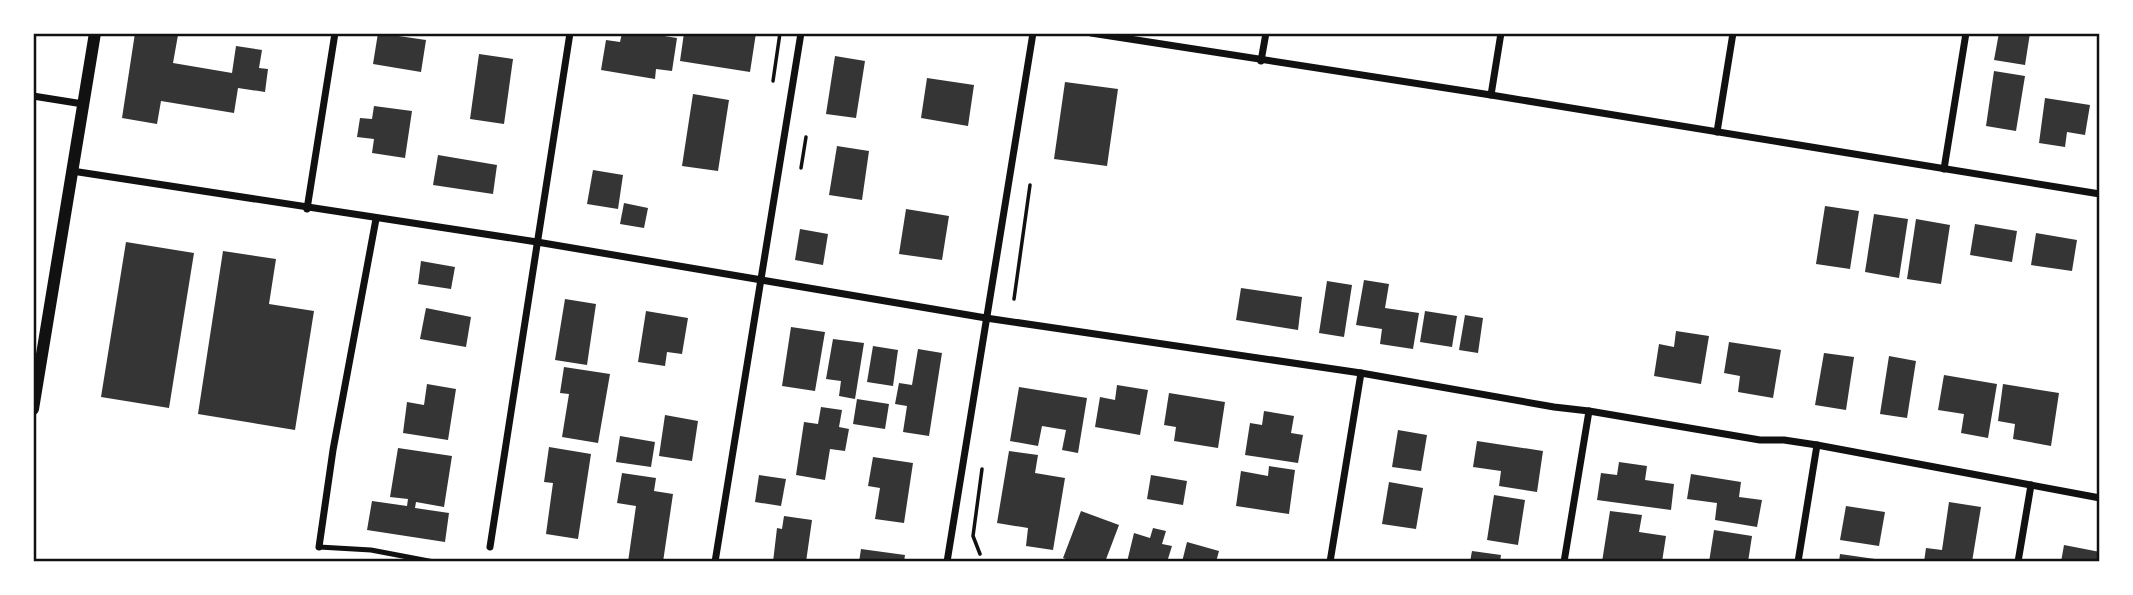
<svg xmlns="http://www.w3.org/2000/svg" width="2133" height="595" font-family="Jost,sans-serif">
  <style>
    .building { fill: #353535 }
    .lines { fill: none; stroke-linecap: round; stroke-linejoin: round }
    .path { stroke: #111; stroke-width: 3.5 }
    .service { stroke: #111; stroke-width: 5 }
    .minor { stroke: #111; stroke-width: 7 }
    .tertiary { stroke: #111; stroke-width: 12 }
    .neatline { fill: none; stroke: #111; stroke-width: 2.5 }
  </style>
  <rect width="100%" height="100%" fill="#fff"/>
  <g class="building">
    <path d="M135,33L178,35L173,63L232,73L236,46L262,50L259,68L268,69L265,92L238,88L234,113L161,101L157,124L122,118Z"/>
    <path d="M378,33L426,40L421,72L373,64Z"/>
    <path d="M622,33H645L677,38L672,71L656,69L655,79L601,70L606,40L620,42Z"/>
    <path d="M684,33H756L750,72L680,61Z"/>
    <path d="M1999,33H2030L2025,65L1994,60Z"/>
    <path d="M479,54L513,59L504,124L470,119Z"/>
    <path d="M835,56L865,61L856,118L826,114Z"/>
    <path d="M1994,71L2025,76L2016,131L1986,126Z"/>
    <path d="M927,78L974,85L968,126L921,118Z"/>
    <path d="M1065,82L1118,89L1107,166L1054,159Z"/>
    <path d="M693,94L729,100L718,171L682,166Z"/>
    <path d="M2045,98L2090,105L2085,135L2067,132L2065,147L2039,143Z"/>
    <path d="M374,106L412,111L405,158L372,153L374,139L357,137L360,118L372,119Z"/>
    <path d="M837,146L869,151L862,200L829,195Z"/>
    <path d="M438,155L497,165L493,194L433,185Z"/>
    <path d="M593,170L623,175L618,209L587,204Z"/>
    <path d="M624,203L648,208L644,228L620,224Z"/>
    <path d="M1825,206L1859,211L1850,269L1816,264Z"/>
    <path d="M906,209L949,216L942,260L899,254Z"/>
    <path d="M1874,214L1908,219L1899,278L1865,272Z"/>
    <path d="M1916,219L1950,225L1941,284L1907,279Z"/>
    <path d="M1975,224L2017,231L2012,262L1970,255Z"/>
    <path d="M800,229L828,234L823,265L795,260Z"/>
    <path d="M2036,233L2077,240L2072,271L2031,265Z"/>
    <path d="M126,242L194,253L169,408L101,397Z"/>
    <path d="M223,251L276,259L269,304L314,311L295,430L198,414Z"/>
    <path d="M421,261L455,267L451,289L418,284Z"/>
    <path d="M1364,280L1389,284L1385,308L1419,313L1413,349L1380,344L1382,329L1356,325Z"/>
    <path d="M1327,281L1352,285L1344,337L1319,333Z"/>
    <path d="M1241,288L1302,297L1298,330L1236,320Z"/>
    <path d="M565,299L596,304L587,365L555,360Z"/>
    <path d="M426,308L471,317L466,347L420,339Z"/>
    <path d="M646,311L688,318L682,354L667,352L665,366L638,362Z"/>
    <path d="M1425,311L1457,316L1452,347L1420,342Z"/>
    <path d="M1465,315L1483,318L1478,353L1459,350Z"/>
    <path d="M791,327L825,332L815,391L782,386Z"/>
    <path d="M1676,331L1709,336L1701,384L1654,376L1659,344L1674,347Z"/>
    <path d="M833,339L864,343L855,399L839,396L841,381L826,379Z"/>
    <path d="M1729,342L1781,350L1773,398L1738,392L1740,376L1724,373Z"/>
    <path d="M873,346L898,350L893,386L867,382Z"/>
    <path d="M918,349L942,353L929,436L903,432L907,406L895,404L899,383L912,385Z"/>
    <path d="M1824,353L1854,357L1846,410L1815,405Z"/>
    <path d="M1889,356L1916,361L1907,418L1880,414Z"/>
    <path d="M564,367L610,374L598,443L562,437L569,394L560,393Z"/>
    <path d="M1944,375L1997,384L1988,438L1961,433L1964,414L1938,410Z"/>
    <path d="M427,384L456,389L448,440L403,433L407,402L424,405Z"/>
    <path d="M2003,384L2059,393L2051,446L2013,439L2015,424L1998,421Z"/>
    <path d="M1117,385L1148,390L1140,435L1095,427L1100,397L1115,400Z"/>
    <path d="M1019,387L1087,398L1078,453L1062,450L1066,430L1042,426L1038,446L1010,441Z"/>
    <path d="M1169,393L1225,402L1218,448L1174,441L1176,427L1164,425Z"/>
    <path d="M857,399L889,404L885,429L853,424Z"/>
    <path d="M821,407L842,410L839,427L849,429L845,451L830,449L825,480L796,475L804,422L818,424Z"/>
    <path d="M1264,411L1294,416L1291,433L1303,435L1298,463L1245,455L1250,423L1262,425Z"/>
    <path d="M665,415L698,421L692,461L659,456Z"/>
    <path d="M1398,430L1427,435L1421,471L1392,467Z"/>
    <path d="M620,436L655,442L651,467L616,462Z"/>
    <path d="M1477,441L1543,451L1537,492L1499,486L1501,471L1473,467Z"/>
    <path d="M549,447L591,454L578,539L546,534L553,483L544,482Z"/>
    <path d="M398,448L452,456L444,507L416,502L415,508L449,513L445,542L367,530L372,501L407,506L408,499L390,497Z"/>
    <path d="M1009,451L1038,455L1035,473L1065,478L1053,550L1026,546L1028,528L997,523Z"/>
    <path d="M873,457L913,463L904,523L875,519L880,488L868,486Z"/>
    <path d="M1619,462L1647,466L1645,480L1674,484L1671,510L1597,500L1601,473L1617,475Z"/>
    <path d="M1269,466L1295,470L1289,514L1236,506L1241,471L1268,476Z"/>
    <path d="M622,473L656,478L654,491L673,494L663,562H628L636,506L617,503Z"/>
    <path d="M1691,474L1741,482L1739,497L1762,500L1757,527L1715,520L1717,503L1687,499Z"/>
    <path d="M759,475L786,479L781,506L755,502Z"/>
    <path d="M1151,475L1187,481L1183,505L1147,499Z"/>
    <path d="M1389,482L1423,488L1416,529L1382,524Z"/>
    <path d="M1494,495L1525,500L1518,545L1487,540Z"/>
    <path d="M1949,502L1981,507L1972,562H1924L1926,548L1942,550Z"/>
    <path d="M1846,506L1885,512L1879,546L1840,540Z"/>
    <path d="M1081,511L1119,525L1105,562H1073L1063,558Z"/>
    <path d="M1610,511L1642,515L1639,532L1666,536L1662,562H1602Z"/>
    <path d="M784,516L812,520L806,562H773L777,528L782,529Z"/>
    <path d="M1153,528L1166,531L1162,544L1172,546L1167,562H1127L1134,533L1150,538Z"/>
    <path d="M1714,530L1752,536L1748,562H1709Z"/>
    <path d="M1187,542L1219,551L1216,562H1182Z"/>
    <path d="M2064,545L2100,552V562H2061Z"/>
    <path d="M861,549L905,555L904,562H859Z"/>
    <path d="M1472,551L1501,555L1500,562H1470Z"/>
    <path d="M1840,554L1882,560V562H1839Z"/>
  </g>
  <g class="lines">
    <g class="path">
      <path d="M773,81L780,33"/>
      <path d="M801,168L806,137"/>
      <path d="M1014,299L1030,185"/>
      <path d="M980,554L973,536L982,469"/>
    </g>
    <path class="service" d="M319,547L371,550L434,562"/>
    <g class="minor">
      <path d="M1091,33L1491,95L2100,194"/>
      <path d="M1261,61L1266,33"/>
      <path d="M1491,95L1501,33"/>
      <path d="M33,96L83,104"/>
      <path d="M1717,132L1733,33"/>
      <path d="M1944,169L1966,33"/>
      <path d="M72,171L537,242L986,318L1361,373L1554,407L1589,411L1760,440H1784L1817,445L2100,498"/>
      <path d="M307,209L335,33"/>
      <path d="M319,547L333,450L376,219"/>
      <path d="M490,547L570,33"/>
      <path d="M715,562L801,33"/>
      <path d="M947,562L1033,33"/>
      <path d="M1330,562L1361,373"/>
      <path d="M1564,562L1589,411"/>
      <path d="M1798,562L1817,445"/>
      <path d="M2018,562L2031,485"/>
    </g>
    <path class="tertiary" d="M33,409L95,33"/>
  </g>
  <rect width="2133" height="595" fill="none" stroke="#ffffff" stroke-width="70"/>
  <rect x="35" y="35" width="2063" height="525" class="neatline"/>
</svg>
